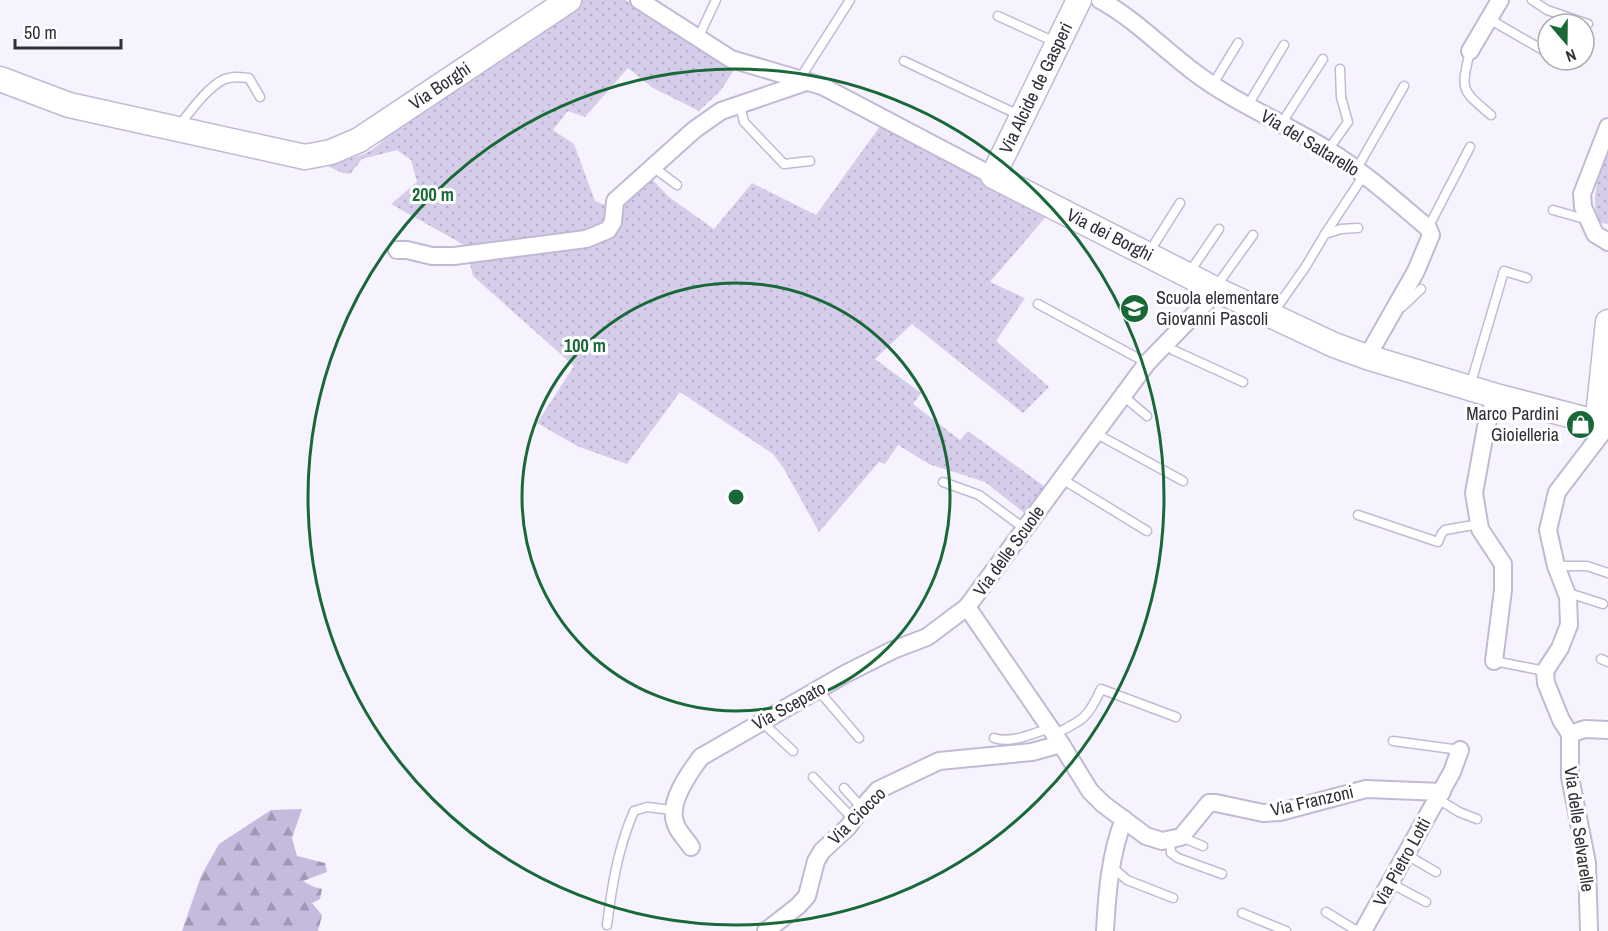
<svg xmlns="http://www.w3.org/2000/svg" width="1608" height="931" font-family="'Archivo Narrow',sans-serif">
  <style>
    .grass { fill: url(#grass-dots) }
    .forest { fill: url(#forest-firs) }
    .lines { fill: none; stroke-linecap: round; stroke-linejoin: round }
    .lane-casing { stroke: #c2b9d5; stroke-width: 11 }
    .street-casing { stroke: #c2b9d5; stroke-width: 20 }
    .secondary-casing { stroke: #c2b9d5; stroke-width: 27 }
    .lane { stroke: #fff; stroke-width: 8 }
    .street { stroke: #fff; stroke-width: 16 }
    .secondary { stroke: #fff; stroke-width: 24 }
    .ring { fill: none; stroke: #196938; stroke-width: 3 }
    .labels { text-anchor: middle; stroke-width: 6; stroke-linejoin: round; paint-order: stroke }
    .street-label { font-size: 18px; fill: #312e38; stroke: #fff }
    .poi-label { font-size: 18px; fill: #312e38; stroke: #fff; text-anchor: start }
    .centre { fill: #196938; stroke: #fff; stroke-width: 3 }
    .ring-label { font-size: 18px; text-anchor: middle; font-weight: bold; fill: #196938; stroke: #fff; stroke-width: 6; stroke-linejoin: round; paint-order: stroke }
  </style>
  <defs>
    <pattern id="grass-dots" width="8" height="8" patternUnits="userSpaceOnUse" patternTransform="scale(1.5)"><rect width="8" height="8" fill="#d6cdea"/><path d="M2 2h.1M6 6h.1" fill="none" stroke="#b8b0c9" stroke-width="1.8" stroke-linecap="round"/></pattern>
    <pattern id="forest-firs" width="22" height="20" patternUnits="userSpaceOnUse" patternTransform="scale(1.5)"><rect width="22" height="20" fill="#c5bbdd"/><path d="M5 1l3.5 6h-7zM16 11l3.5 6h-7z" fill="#a198b4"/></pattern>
  </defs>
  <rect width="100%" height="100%" fill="#f6f3ff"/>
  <g class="grass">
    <path d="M583,0H625L656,17L734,70L721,90L699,111L653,88L628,68L585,117L568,111L553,130L574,144L595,201L620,211L621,202L649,176L669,197L714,229L752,183L816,215L881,125L1050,212L990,282L1025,298L996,341L1049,387L1023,413L912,324L875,359L921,393L913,404L960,440L968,431L1048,489L1028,516L985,482L929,464L898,445L885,464L879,462L819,532L784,469L773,454L680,392L627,464L577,446L537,423L574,366L473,276L466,246L391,204L417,182L411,160L397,150L362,159L350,174L343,173L325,165C356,156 379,156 393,124Z"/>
    <path d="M1608,148V224L1599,223C1589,198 1600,172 1608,148Z"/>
  </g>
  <path class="forest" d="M302,809L292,838L297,856L325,863L327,872L303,881L314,887L322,889L320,899L312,903L322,915L318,931H182L201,876L219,844L271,810Z"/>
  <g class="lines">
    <defs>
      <g id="lane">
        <path d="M1532,0L1547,10L1588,24"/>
        <path d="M998,16L1057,43"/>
        <path d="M1489,19L1548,53"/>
        <path d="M698,38L716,0"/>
        <path d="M1470,51C1461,90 1460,89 1491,115"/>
        <path d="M1560,60L1561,61"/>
        <path d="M904,61L1021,116"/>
        <path d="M799,80L850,0"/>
        <path d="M1213,84L1238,43"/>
        <path d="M740,105L744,122L784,164L810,161"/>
        <path d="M1248,105L1284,45"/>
        <path d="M1281,124L1323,59"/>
        <path d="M178,127C189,113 209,85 225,79C233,76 240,77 249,78L260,97"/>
        <path d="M1328,150L1348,122L1341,97L1340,69"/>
        <path d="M653,167L677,185"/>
        <path d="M1356,170L1404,86"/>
        <path d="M1553,210L1588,220"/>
        <path d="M1428,228L1470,147"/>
        <path d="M1325,234L1364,175"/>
        <path d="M1148,254L1180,203"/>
        <path d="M1189,273L1219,229"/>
        <path d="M1215,288L1253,235"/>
        <path d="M1038,304L1147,363"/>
        <path d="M1402,307L1421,289"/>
        <path d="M1273,313L1306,266L1325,234L1341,229L1358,228"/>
        <path d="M1165,343L1173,350L1243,382"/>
        <path d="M1470,386L1504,271L1527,278"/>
        <path d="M1122,395L1147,416"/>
        <path d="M1095,433L1183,481"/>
        <path d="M1062,479L1147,531"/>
        <path d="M943,482L979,495L1025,529"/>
        <path d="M1358,515L1438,542L1442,533L1445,530L1479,524"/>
        <path d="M1556,566H1587L1608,573"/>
        <path d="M1568,597L1575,595L1603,604"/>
        <path d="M1601,659L1608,662"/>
        <path d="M1494,661L1545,671"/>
        <path d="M818,690L859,738"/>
        <path d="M762,722L793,751"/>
        <path d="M1055,734C1083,720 1088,718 1101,689L1176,717"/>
        <path d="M994,738C1011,744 1034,733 1050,728"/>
        <path d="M1393,741L1460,750"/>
        <path d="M813,777L854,820"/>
        <path d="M844,788L862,808"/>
        <path d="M1438,799L1459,812L1477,819"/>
        <path d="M1181,837L1203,846"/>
        <path d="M1170,839L1171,853L1178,858L1222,874"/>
        <path d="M1405,854L1436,872"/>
        <path d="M1112,867L1127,880L1173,898"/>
        <path d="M1390,883L1426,902"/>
        <path d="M1326,912L1357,931"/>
        <path d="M1242,913L1286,931"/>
        <path d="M607,925C612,885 618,848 634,811L647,807L672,810"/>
      </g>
      <g id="street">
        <path d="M639,0L731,59L822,86L993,176"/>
        <path d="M1100,0C1135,19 1162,48 1194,72C1235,103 1284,123 1328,150C1364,172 1396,201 1428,228L1431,235L1416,271L1367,357"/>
        <path d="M1470,51L1500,0"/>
        <path d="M1608,127L1582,194L1583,207L1595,234L1608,242"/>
        <path d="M397,250H407L432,256H454L586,239L608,230L613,222L615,201L694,130L721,111L806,82"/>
        <path d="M1218,290L1147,363L967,607L1061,744L1090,791L1103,804L1146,836L1162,841L1181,837L1209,803H1216L1263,813L1280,812L1366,789L1442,792"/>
        <path d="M1494,661L1503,590V564L1480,529L1474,493L1486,427L1496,396"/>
        <path d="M1570,734L1585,729L1608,730"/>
        <path d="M691,847C686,839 677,831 675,822C668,802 689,773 701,757L845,674L893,650L927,637L967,607"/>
        <path d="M766,931L798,906L807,896L816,861L822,851L848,827L862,808L878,790L939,761L1032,752L1061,744"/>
        <path d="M1105,931C1107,894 1110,854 1124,819"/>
        <path d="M1363,931L1452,772L1460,750"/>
        <path d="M1589,931L1587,863L1570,777V734L1561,720L1546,683L1545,671L1560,648L1569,625L1568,597L1556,566L1548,530L1557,492L1602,433"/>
      </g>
      <g id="secondary">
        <path d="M1079,0L993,176L1215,289L1334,345L1367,357L1496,396L1588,420L1601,421L1599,407L1608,322"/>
        <path d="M0,79L69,105L305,157L331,152L359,140L569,0"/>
      </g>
    </defs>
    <use href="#lane" class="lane-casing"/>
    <use href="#street" class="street-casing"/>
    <use href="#secondary" class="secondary-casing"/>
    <use href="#lane" class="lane"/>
    <use href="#street" class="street"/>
    <use href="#secondary" class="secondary"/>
  </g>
  <g class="ring">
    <circle cx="736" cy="497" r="214"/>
    <circle cx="736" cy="497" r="428"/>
  </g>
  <defs>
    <symbol id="school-disc" viewBox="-11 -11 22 22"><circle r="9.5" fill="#196938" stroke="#fff"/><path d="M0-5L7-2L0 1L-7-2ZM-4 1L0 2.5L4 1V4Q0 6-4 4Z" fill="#fff"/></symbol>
    <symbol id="shop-disc" viewBox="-11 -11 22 22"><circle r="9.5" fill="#196938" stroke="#fff"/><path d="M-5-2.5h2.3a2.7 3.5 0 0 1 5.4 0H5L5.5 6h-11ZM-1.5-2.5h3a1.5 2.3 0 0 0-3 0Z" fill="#fff"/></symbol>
  </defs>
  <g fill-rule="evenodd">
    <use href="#school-disc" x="1118" y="292" width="33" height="33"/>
    <use href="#shop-disc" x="1564" y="408" width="33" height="33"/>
  </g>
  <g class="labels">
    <g class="street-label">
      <text transform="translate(440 86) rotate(-34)" y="6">Via Borghi</text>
      <text transform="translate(1036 88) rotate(-64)" y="6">Via Alcide de Gasperi</text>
      <text transform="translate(1310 143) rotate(31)" y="6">Via del Saltarello</text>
      <text transform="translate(1110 235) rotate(27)" y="6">Via dei Borghi</text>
      <text transform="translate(1009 551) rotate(-54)" y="6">Via delle Scuole</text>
      <text transform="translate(789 706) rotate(-29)" y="6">Via Scepato</text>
      <text transform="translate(1312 801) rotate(-13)" y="6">Via Franzoni</text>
      <text transform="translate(857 816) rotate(-45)" y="6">Via Ciocco</text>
      <text transform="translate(1579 829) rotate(82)" y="6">Via delle Selvarelle</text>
      <text transform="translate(1402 862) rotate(-61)" y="6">Via Pietro Lotti</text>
    </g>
    <g class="poi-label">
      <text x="1156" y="304">Scuola elementare<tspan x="1156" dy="21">Giovanni Pascoli</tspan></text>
      <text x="1559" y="420" text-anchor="end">Marco Pardini<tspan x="1559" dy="21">Gioielleria</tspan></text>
    </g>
  </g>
  <circle cx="736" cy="497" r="9" class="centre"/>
  <g class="ring-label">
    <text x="433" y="201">200 m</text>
    <text x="585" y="352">100 m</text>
  </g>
  <g transform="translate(1566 42) rotate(160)"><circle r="28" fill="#ffffff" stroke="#adabaf" stroke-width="1.5"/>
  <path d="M0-4.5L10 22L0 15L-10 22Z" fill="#196938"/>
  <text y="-9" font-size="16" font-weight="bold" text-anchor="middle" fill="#312e38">N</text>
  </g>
  <path d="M15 39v9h106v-9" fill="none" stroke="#312e38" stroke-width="3"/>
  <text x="24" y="39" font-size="18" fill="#312e38" stroke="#ffffff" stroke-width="4.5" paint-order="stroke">50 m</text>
</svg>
